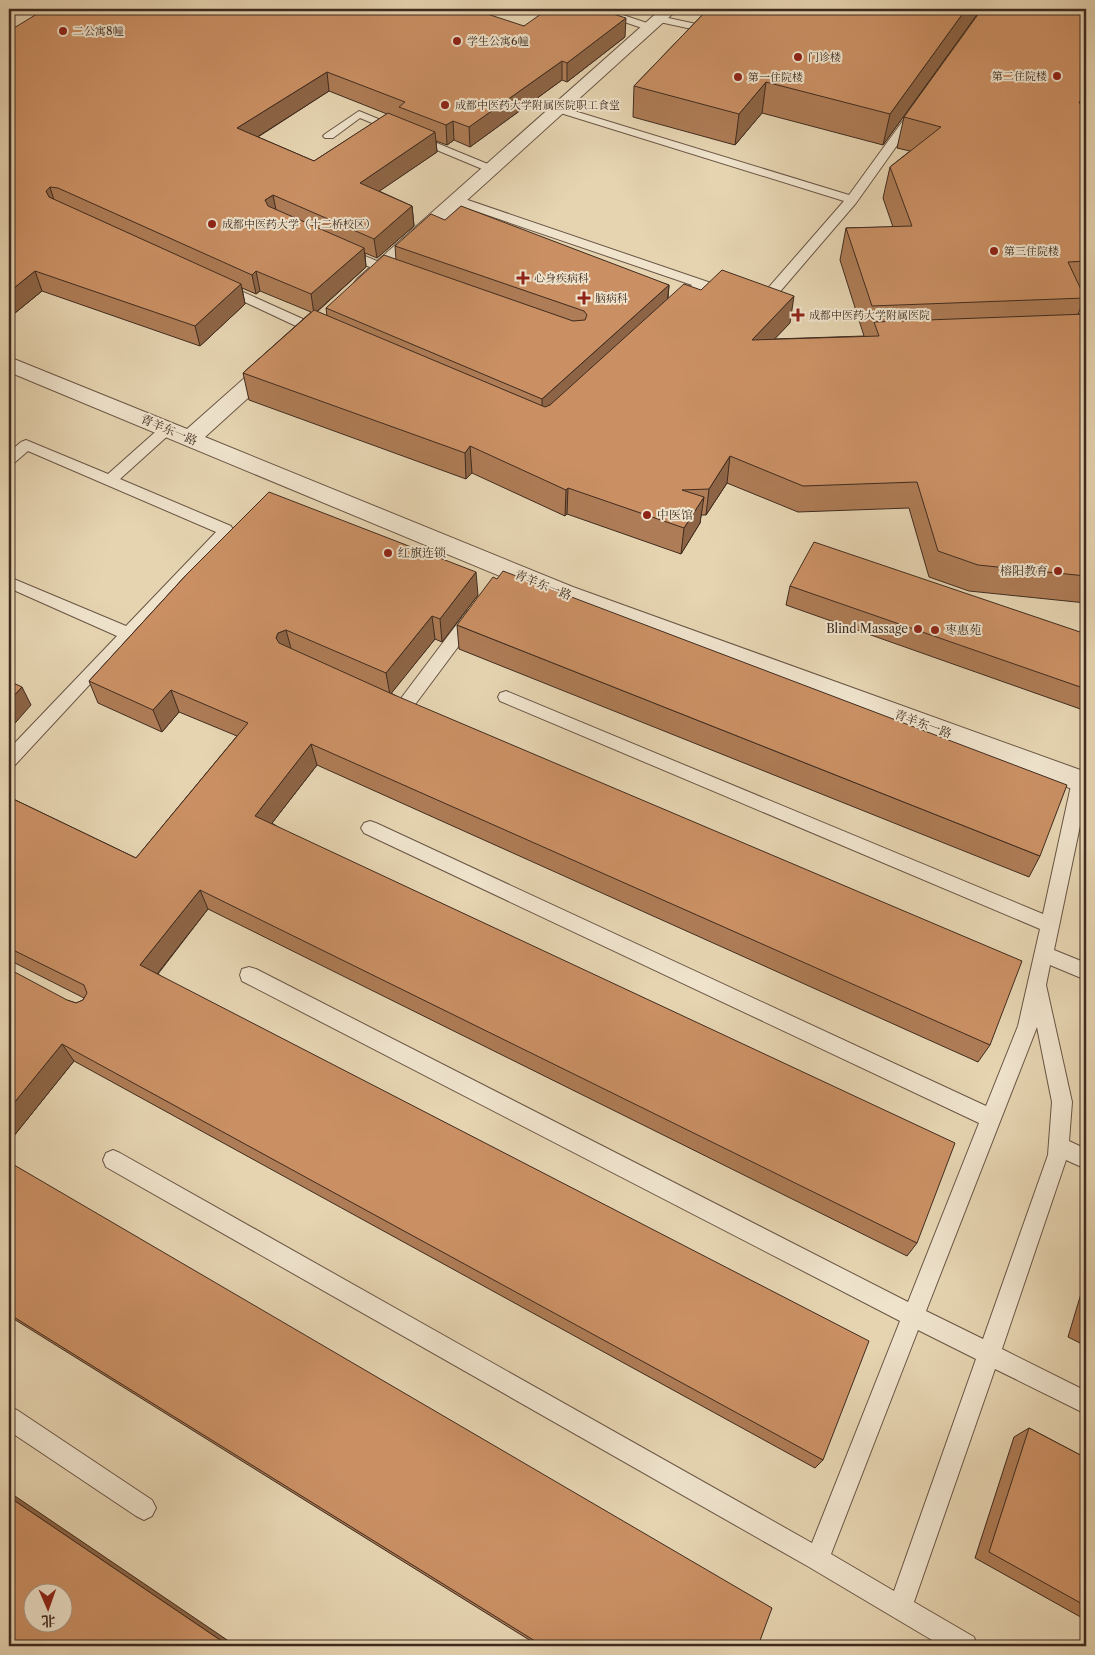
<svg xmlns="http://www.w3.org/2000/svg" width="1095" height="1655" font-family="'Libre Caslon Text','Noto Serif SC',serif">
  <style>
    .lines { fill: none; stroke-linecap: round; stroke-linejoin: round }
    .service-casing { stroke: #695544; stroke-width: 2 }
    .minor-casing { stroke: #695544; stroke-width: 2 }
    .service { fill: #efe3cc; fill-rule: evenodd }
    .minor { fill: #efe3cc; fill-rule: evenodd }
    .wall { fill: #ae7c56; stroke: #3f2b1f; fill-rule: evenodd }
    .shaded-wall { fill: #8d6546; stroke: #3f2b1f }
    .building { fill: #ca9064; stroke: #3f2b1f; fill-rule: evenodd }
    .poi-dot { fill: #8f2418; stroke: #efe3cc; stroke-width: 2 }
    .labels { text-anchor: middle; stroke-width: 4; stroke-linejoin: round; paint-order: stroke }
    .far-poi-label { font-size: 11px; fill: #3f2b1f; stroke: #efe3cc; text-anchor: start }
    .street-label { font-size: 12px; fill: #3f2b1f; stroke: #efe3cc }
    .poi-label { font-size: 12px; fill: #3f2b1f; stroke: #efe3cc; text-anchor: start }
  </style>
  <rect width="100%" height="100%" fill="#e6d4b1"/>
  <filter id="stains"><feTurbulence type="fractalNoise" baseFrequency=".004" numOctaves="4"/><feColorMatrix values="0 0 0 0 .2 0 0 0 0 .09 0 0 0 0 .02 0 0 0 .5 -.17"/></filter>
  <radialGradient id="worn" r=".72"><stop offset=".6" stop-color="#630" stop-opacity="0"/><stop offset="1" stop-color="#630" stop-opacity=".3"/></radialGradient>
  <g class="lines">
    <defs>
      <g id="service">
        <path d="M591,9H605L653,25L654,27L653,29H645L592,11Z"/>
        <path d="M659,16L715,28L720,31L715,34L655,21L654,19Z"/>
        <path d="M558,106L849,195L910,111H918L920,113L856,203L766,308H756L755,305L756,302L844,201L554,111L552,109L554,107Z"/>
        <path d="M359,111L495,167L497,169L491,172L487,171L360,118L333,138H325L323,136L325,134Z"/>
        <path d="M456,196L714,284L716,287L710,291L703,289L685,307H675L674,304L675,301L692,285L452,203L450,200L452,197Z"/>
        <path d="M343,247L399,270L401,273L395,277L391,276L339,254L337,251Z"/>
        <path d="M221,282L325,329L327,332L325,335H315L217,289L215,286Z"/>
        <path d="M167,424L172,426L174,429L172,432L120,479L231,526L233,530L15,765L9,767V749L117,636L9,588V577L126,626L216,532L28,451L14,463L9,465V452L21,442L26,440L108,474L162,426Z"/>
        <path d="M472,610L478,612L480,616L478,620L408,714L402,715L385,709L383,704L385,699L391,698L399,701L466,612Z"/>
        <path d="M506,691L1043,914L1072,781L1075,776L1081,774L1086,776V797L1054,950L1086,963V980L1050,965L1046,985L1072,1102L1069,1141L1086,1149V1169L1066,1160L1002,1349L1086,1391V1414L995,1369L914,1602L974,1637L977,1646H942L809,1567L106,1167L103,1160L106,1153L113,1150L120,1153L812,1543L900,1321L242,981L240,975L242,969L249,967L256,969L908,1302L979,1123L364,833L361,828L364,823L370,821L376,823L986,1106L1018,1026L1040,929L500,701L498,697L500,693ZM1037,1027L1052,1102L1048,1155L983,1339L926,1311ZM918,1330L976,1359L894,1591L831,1554Z"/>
        <path d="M9,1407L17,1410L152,1500L156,1508L152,1516L144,1520L136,1516L9,1431Z"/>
      </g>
      <g id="minor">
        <path d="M661,9H678L371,287L364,289L357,287L354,283L357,279Z"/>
        <path d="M274,356L281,358L285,363L281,368L205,437L573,587L1086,772V794L555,599L9,372V357L187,429L267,358Z"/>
      </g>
    </defs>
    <use href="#service" class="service-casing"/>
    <use href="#minor" class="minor-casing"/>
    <use href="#service" class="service"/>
    <use href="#minor" class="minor"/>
  </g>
  <g class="wall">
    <path d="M708,9H981L883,145L762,113L735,145L633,117L634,86Z"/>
    <path d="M1086,9V292H1082L1085,298L1078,314H1086V603L969,591L929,577L909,508L798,512L727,483L706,515H701L700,523L681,554L567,514L565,516L472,473L466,479L249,400L243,373L311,312L260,291L256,294L242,288L245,304L200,346L42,291L15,313L9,310V31L524,26L625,37L567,82L562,80L470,147L454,140L447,145L436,141L437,152L379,191L412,206L414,226L377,258L365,253L366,267L317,312L327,316L326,308L396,260L395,246L445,220L669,285L668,299L790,323L774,339L864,336L840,260L846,228L893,227L883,198L890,167L910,151L897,148L904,117ZM329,91L387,114L314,161L258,137Z"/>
    <path d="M187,574L478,595L442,642L435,639L391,693L990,1045L978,1062L317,765L272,823L917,1243L907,1256L208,909L158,974L823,1460L815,1468L74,1061L9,1142L67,1000L76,1003L83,1000L84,998L9,960V797L136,858L237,736L179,712L162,732L98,703L89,681Z"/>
    <path d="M790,586L1086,634V711L786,605Z"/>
    <path d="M457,625L1040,856L1029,877L459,649Z"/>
    <path d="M9,1162L758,1646H539L9,1316Z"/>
    <path d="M1086,1277V1346L1068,1337Z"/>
    <path d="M1029,1428L1086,1458V1620L975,1558L1014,1437Z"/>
  </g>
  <g class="shaded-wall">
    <path d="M966,9H981L883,145L890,114Z"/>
    <path d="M626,18L625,37L567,82V63Z"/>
    <path d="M562,61V80L470,147L469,127Z"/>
    <path d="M327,72L329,91L240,148L237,128Z"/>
    <path d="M766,82L762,113L735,145L739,114Z"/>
    <path d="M1086,98V100L1077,128L1079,102Z"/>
    <path d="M453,121L454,140L447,145L446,125Z"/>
    <path d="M435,132L437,152L362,203L360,183Z"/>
    <path d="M50,187L56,207L52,211L46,191Z"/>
    <path d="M273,195L277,215L269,219L265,200Z"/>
    <path d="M412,206L414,226L377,258L374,239Z"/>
    <path d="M364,248L366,267L314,314L311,294Z"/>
    <path d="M35,271L42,291L15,313L9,297V292Z"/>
    <path d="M256,271L260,291L256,294L252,275Z"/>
    <path d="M241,284L245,304L200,346L195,326Z"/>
    <path d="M669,285L667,305L542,419V399Z"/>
    <path d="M794,296L790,323L748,367L752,340Z"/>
    <path d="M470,446L472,473L466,479L465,453Z"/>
    <path d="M730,456L727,483L706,515L709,489Z"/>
    <path d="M568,488L567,514L565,516L566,490Z"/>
    <path d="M704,497L700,523L681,554L684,528Z"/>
    <path d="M476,572L478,595L442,642L440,619Z"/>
    <path d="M432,616L435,639L390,695L386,673Z"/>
    <path d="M286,630L292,652L283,655L276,638L278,633Z"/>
    <path d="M22,687L31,705L9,730V701Z"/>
    <path d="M171,690L179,712L162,732L153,710Z"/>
    <path d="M311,744L317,765L262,836L255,816Z"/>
    <path d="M200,890L208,909L150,983L140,965Z"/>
    <path d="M62,1044L74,1061L9,1142V1109Z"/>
    <path d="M9,1492L236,1646H229L9,1497Z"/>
  </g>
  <g class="building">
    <path d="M45,9H472L524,26L548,9H597L626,18L567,63L562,61L469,127L453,121L446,125L399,107L405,102L327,72L237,128L314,161L388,113L435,132L360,183L412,206L374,239L273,195L265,200L268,206L364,248L311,294L256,271L252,275L58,188L50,187L46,191L49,197L241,284L195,326L35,271L9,292V31Z"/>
    <path d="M708,9H733L760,14L767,11V9H966L890,114L766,82L739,114L634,86Z"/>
    <path d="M982,9H1086V98L1079,102L1086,114V261L1068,262L1085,298L872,306L846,228L912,226L890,167L941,127L904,117Z"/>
    <path d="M461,206L669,285L542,399L326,308L384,255L573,321L585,320L587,315L584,311L395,246L431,214L445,220Z"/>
    <path d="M722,270L794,296L752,340L879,336L874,322L1086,314V576L978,565L938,551L917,482L803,486L730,456L709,489L682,490L704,497L684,528L568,488L566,490L470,446L465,453L243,373L314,310L545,407L550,405L684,284L701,290Z"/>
    <path d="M269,492L476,572L440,619L432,616L386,673L286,630L278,633L276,638L279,643L392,694L1022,961L990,1045L311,744L255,816L955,1143L917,1243L200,890L140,965L869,1341L823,1460L62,1044L9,1109V969L67,1000L76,1003L83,1000L87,993L84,985L9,948V797L136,858L248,723L171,690L153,710L89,681L187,574Z"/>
    <path d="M814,542L1086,634V689L790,586Z"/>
    <path d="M503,571L1067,785L1040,856L457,625L493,577L497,579Z"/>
    <path d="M9,681L22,687L9,701Z"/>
    <path d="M9,1162L772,1608L758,1646H543L9,1314Z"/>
    <path d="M1086,1316V1327L1083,1325Z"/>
    <path d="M1029,1428L1086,1458V1606L989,1552Z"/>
    <path d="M9,1497L229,1646H9ZM32,1592H62V1622H32Z"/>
  </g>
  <g class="poi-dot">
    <circle cx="63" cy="31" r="5"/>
    <circle cx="457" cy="41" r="5"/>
    <circle cx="798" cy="57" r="5"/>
    <circle cx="1057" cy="76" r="5"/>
    <circle cx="738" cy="77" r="5"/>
    <circle cx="445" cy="105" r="5"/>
    <circle cx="212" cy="224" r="5"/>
    <circle cx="994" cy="251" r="5"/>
    <path d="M520.5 270.5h5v5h5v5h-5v5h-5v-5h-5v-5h5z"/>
    <path d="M581.5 290.5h5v5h5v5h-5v5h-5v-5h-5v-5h5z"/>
    <path d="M795.5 307.5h5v5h5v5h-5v5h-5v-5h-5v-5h5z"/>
    <circle cx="647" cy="515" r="5"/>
    <circle cx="388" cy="553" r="5"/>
    <circle cx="1058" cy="571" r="5"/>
    <circle cx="918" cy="629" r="5"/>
    <circle cx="935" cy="630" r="5"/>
  </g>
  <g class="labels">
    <g class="far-poi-label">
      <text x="73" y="35">二公寓8幢</text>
      <text x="467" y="45">学生公寓6幢</text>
      <text x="808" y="61">门诊楼</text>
      <text x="1047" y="80" text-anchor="end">第二住院楼</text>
      <text x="748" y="81">第一住院楼</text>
      <text x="455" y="109">成都中医药大学附属医院职工食堂</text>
      <text x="222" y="228">成都中医药大学（十二桥校区）</text>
      <text x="1004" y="255">第三住院楼</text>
      <text x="534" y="282">心身疾病科</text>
      <text x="595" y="302">脑病科</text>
      <text x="809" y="319">成都中医药大学附属医院</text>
    </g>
    <g class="street-label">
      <text transform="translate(169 430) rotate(23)" y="4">青羊东一路</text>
      <text transform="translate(543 585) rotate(22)" y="4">青羊东一路</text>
      <text transform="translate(923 724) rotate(20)" y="4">青羊东一路</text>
    </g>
    <g class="poi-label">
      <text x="657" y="519">中医馆</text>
      <text x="398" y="557">红旗连锁</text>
      <text x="1048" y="575" text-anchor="end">榕阳教育</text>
      <text x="908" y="633" text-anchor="end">Blind Massage</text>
      <text x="945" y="634">枣惠苑</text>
    </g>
  </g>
  <rect width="1095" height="1655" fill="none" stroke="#e6d4b1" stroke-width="30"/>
  <rect x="10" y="10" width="1075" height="1635" fill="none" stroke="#3f2b1f" stroke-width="2.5"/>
  <rect x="15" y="15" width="1065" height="1625" fill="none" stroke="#3f2b1f"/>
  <g transform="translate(48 1608) rotate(178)"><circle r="24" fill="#efe3cc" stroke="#a99987"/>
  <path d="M0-4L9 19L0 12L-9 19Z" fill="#8f2418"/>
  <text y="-8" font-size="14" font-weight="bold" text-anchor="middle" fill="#3f2b1f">北</text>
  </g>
  <rect width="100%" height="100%" filter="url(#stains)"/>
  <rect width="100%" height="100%" fill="url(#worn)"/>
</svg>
